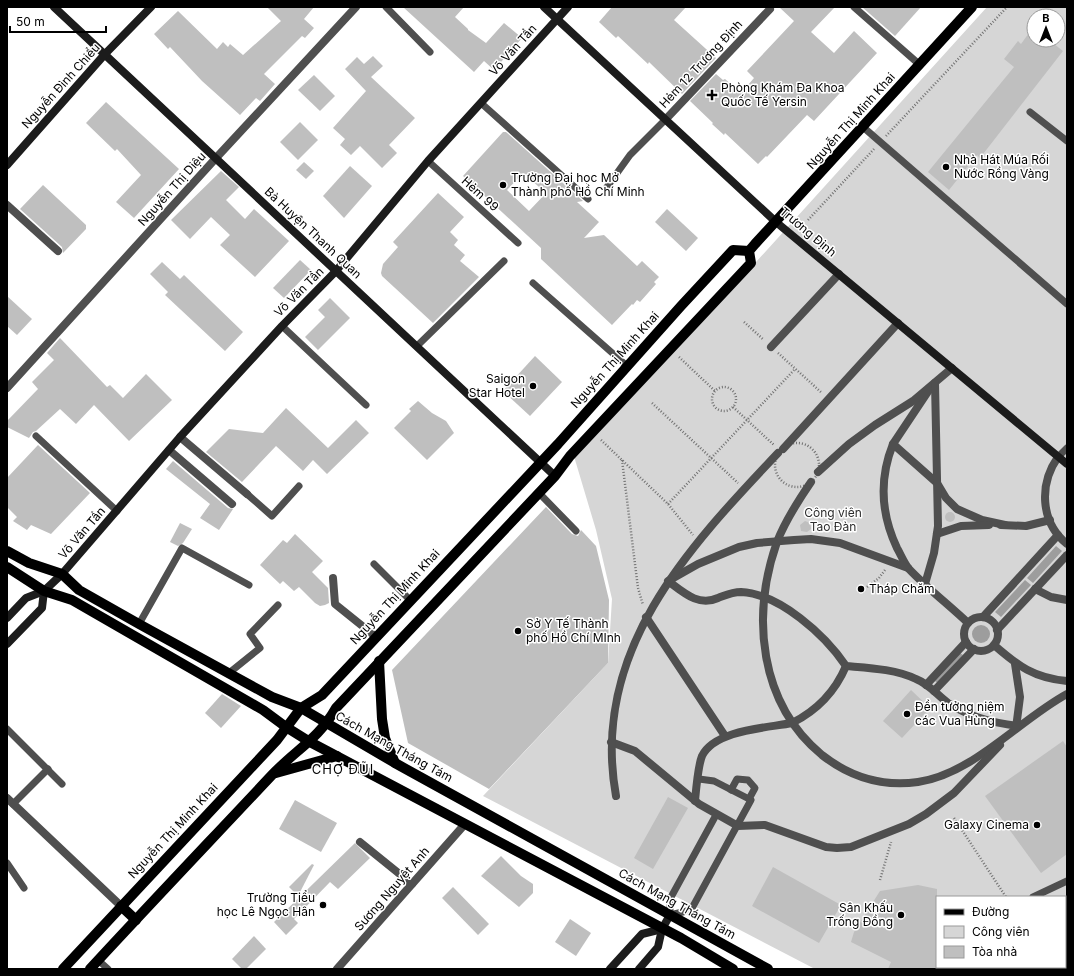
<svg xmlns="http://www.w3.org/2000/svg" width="1074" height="976" font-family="Inter,sans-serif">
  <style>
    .green { fill: #d6d6d6; fill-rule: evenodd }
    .water { fill: #9d9d9d }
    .building { fill: #bfbfbf; fill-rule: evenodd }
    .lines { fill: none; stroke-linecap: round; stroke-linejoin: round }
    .path { stroke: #717171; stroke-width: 2.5; stroke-dasharray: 1 2; stroke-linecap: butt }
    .lane { stroke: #4f4f4f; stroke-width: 7 }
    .street { stroke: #4f4f4f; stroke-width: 8 }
    .secondary { stroke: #1c1c1c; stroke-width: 8 }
    .primary { stroke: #000; stroke-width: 10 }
    .poi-dot { fill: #000; stroke: #fff; stroke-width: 1.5 }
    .labels { text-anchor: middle; stroke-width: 3; stroke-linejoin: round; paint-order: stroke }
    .street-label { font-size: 12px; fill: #000; stroke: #fff }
    .poi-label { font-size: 12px; fill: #000; stroke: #fff; text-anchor: start }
    .park-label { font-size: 12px; fill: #2d2d2d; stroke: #fff }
    .neighbourhood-label { font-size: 13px; letter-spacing: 1px; fill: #000; stroke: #fff }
  </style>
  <rect width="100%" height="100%" fill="#fff"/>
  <path class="green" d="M987,7H1067V907L1065,909V897H937V967H982L980,969H815L483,796L608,663L612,599L596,530L573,453L756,262ZM1034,16H1058V40H1034Z"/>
  <g class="water">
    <path d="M1056,546L1062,551L1033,583L1027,578Z"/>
    <path d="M1025,580L1031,585L1001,617L995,612Z"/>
    <circle cx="981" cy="634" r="9"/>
    <path d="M960,653L963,655L937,683L935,681Z"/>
  </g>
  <g class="building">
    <path d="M267,7H314L304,19L314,28L305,38L302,36L264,74L275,84L260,101L256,98L240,115L202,81L170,47L168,49L154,34L178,11L217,49L223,42L228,47L230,44L243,55L281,21Z"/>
    <path d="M403,7H464L455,17L468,29V30L486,43L504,23L522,38L494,70L484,61L474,72Z"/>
    <path d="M612,7H686L674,20L716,58L682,94L649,62L648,64L618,36L616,38L599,22Z"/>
    <path d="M779,7H835L811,32L834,53L854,31L877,53L814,121L807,115L767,157L766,156L758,164L725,133L724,135L712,124L713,123L690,101L716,74L723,80L725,79L741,93L754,78L747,71L794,21Z"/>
    <path d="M862,7H921L895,36Z"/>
    <path d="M1034,26V40H1049L1063,51L980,158L977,155L949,190L928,172L1014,67L1004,59L1018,41L1021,44Z"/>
    <path d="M373,56L383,66L371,77L415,118L389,145L397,153L382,168L360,146L351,155L340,145L345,139L333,128L366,91L345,69L357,57L364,64Z"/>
    <path d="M314,75L335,96L320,111L298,90Z"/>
    <path d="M106,102L179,169L134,218L116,202L141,175L117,149L115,151L86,123Z"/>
    <path d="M300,122L318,140L298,160L280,142Z"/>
    <path d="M503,132H506L583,201L577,202L599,222L584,238L604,235L637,266L642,261L659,277L654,282L656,284L640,302L637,300L633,305L632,304L612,325L541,259V248L463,176ZM523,173L546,193L529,211L507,190Z"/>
    <path d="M304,162L314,171L306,179L296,170Z"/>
    <path d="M350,166L372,186L344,218L323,196Z"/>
    <path d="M221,171L239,187L226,200L245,219L254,209L289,241L255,277L220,245L230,235L211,217L190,239L171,220Z"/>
    <path d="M43,185L86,225V229L63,253L62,247L20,209Z"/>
    <path d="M438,193L464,217L450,232L458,240L454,245L465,255L460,261L479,277L433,323L382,276L381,273L383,264L398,247L393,242Z"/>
    <path d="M667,209L698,238L686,251L655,222Z"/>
    <path d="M300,260L311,270L284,298L273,288Z"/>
    <path d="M162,262L180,279L184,275L243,332L225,351L165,295L168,292L150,274Z"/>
    <path d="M7,296L32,319L17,335L7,326Z"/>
    <path d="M330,298L350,318L318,350L305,337L325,317L318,310Z"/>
    <path d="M60,338L107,387L110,385L123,398L146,374L172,400L129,441L94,405L76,424L60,409L36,431L33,432L29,438L7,427V421L38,389L32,382L54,360L47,353Z"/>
    <path d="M535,356L562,382L530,416L503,391Z"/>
    <path d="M418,401L432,413L446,421L454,433L427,460L394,428L411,411L409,409Z"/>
    <path d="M286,408L328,448L356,420L369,433L327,474L313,460L303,471L276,446L242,482L206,452L229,429L263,433Z"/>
    <path d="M38,445L90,493L51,534L31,525L27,530L13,521L17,517L7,507V478Z"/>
    <path d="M173,461L228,508L233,509L219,530L200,518L210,504L166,469Z"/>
    <path d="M546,507L572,534L578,536L581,530L596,546L609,600L608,663L489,789L408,743L392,670Z"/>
    <circle cx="950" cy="517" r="5"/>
    <path d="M805,521L810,523L811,529L807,532L801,531L800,525Z"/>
    <path d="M180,523L192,529L183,543L178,546L170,542Z"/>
    <path d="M295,534L323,561L312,572L328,588L329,603L325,605L320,606L315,603L299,587L294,591L283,581L280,584L260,565L283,540L287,543Z"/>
    <path d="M911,690L930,708L902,738L883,721Z"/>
    <path d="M222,694L241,706L221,728L205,713Z"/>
    <path d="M1063,741L1067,747V854L1041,873L985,796Z"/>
    <path d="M668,797L688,808L653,869L634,858Z"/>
    <path d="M295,800L337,823L321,852L279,829Z"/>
    <path d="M355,843L370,858L338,889L330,882L294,919L298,923L286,935L274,922Z"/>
    <path d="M501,856L521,876L533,884V893L519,907L481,876Z"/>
    <path d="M312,864L314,865L298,896L289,887Z"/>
    <path d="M773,867L841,905L819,943L752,906Z"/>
    <path d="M918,885L937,889V969H888L891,962L851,942L854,932L880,891Z"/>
    <path d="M453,887L489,924L478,935L442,898Z"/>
    <path d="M570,919L591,933L576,956L555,942Z"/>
    <path d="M254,936L266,949L246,969H242L232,959Z"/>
  </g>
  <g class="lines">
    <g class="path">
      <path d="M886,136L1007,7"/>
      <path d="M808,220L874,149"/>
      <path d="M744,322L764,340"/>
      <path d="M778,353L822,393"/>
      <path d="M679,357L715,391"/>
      <circle cx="724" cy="399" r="12"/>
      <path d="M652,403L738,483"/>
      <path d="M733,407L774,445"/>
      <path d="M601,440L668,504L693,535"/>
      <circle cx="797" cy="465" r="22"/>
      <path d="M622,460L638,588L643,605"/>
      <path d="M668,504L795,369"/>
      <path d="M867,587L879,578L885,570"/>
      <path d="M954,818L1006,897"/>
      <path d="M880,880L891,842"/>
    </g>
    <g class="lane">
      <path d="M386,7L430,52"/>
      <path d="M854,7L920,65"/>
      <path d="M481,103L588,199"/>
      <path d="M1030,112L1067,141"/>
      <path d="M863,127L1067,304"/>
      <path d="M428,161L518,243"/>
      <path d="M607,187L630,155L666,119"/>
      <path d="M533,283L627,366"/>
      <path d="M282,326L366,405"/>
      <path d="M417,346L504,261"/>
      <path d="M36,436L117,511"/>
      <path d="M1058,457L1067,448"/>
      <path d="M539,493L576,531"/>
      <path d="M247,494L272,516L299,486"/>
      <path d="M374,564L410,600"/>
      <path d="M139,624L182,548L249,585"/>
      <path d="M229,673L260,648L250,634L278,605"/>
      <path d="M7,729L62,784"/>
      <path d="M699,779L714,781L751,800L691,910L670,915V899L716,815"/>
      <path d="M731,790L737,779L748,780L755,788L749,799"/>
      <path d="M13,804L48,769"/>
      <path d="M7,863L24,888"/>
      <path d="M1033,897L1067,881"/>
      <path d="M98,960L108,969"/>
    </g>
    <g class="street">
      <path d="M666,119L770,9"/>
      <path d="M7,205L58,251"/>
      <path d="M771,347L839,274"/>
      <path d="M931,387L893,444C879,479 881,514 897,548C901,555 904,563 909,569C927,588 949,605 968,623"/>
      <path d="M7,388L216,158L356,7"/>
      <path d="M180,437L247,494"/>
      <path d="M893,444L937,483L946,498L957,509L982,520L1005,525"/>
      <path d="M783,449L898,323"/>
      <path d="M169,450L232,504"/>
      <path d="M1058,457C1039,484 1040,522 1067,544"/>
      <path d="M818,472L849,444L875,425L913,401L952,368"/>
      <path d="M811,482C798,501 785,521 777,542C751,616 759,703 822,755C850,777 882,787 918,782C973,774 1019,720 1067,694"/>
      <path d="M1001,525L1026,526L1050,520"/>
      <path d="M937,534L961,526L989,525"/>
      <path d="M908,568L840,543L811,539L794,540L757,543L739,547L698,564L668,581C683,592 698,607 718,598C726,595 732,592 741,592C780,594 825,635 846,666C869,668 895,669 916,679C929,684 937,695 948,703C969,717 993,723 1018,726"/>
      <path d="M333,578L335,604L376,637"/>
      <path d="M925,584L934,553L938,526L935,383"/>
      <path d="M1035,589L1051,597L1067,600"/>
      <path d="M646,617L725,736"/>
      <path d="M983,617L1058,535"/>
      <circle cx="981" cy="634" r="17"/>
      <path d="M997,630L1067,555"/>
      <path d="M994,645C1018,666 1034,678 1067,681"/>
      <path d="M1015,664L1020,697L1016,728"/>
      <path d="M926,685L966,642"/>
      <path d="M934,691L974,649"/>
      <path d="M611,742L635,751L699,804L738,826L765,825L826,847L837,848L851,847L909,824L926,814L954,793L1000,745"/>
      <path d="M616,796C590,652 687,549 778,453"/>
      <path d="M7,798L121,906"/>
      <path d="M695,801C696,790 698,766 702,756C715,730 766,728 792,723C818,710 835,692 846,666"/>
      <path d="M360,842L412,884"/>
      <path d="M337,969L465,824"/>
    </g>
    <g class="secondary">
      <path d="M54,7L555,476"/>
      <path d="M544,7L776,222L1067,464"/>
      <path d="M7,165L105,54L151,7"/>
      <path d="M7,618L26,598L44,591L62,574L180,437L282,326L336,271L428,161L568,7"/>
      <path d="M7,644L42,608L44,591"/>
      <path d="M1065,944L1067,943"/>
      <path d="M610,969L642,934L662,929"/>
      <path d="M639,969L658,947L662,929L670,915"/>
      <path d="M1031,969L1033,967"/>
    </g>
    <g class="primary">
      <path d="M7,551L29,563L62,574L79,590L139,624L272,697L301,708L395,763L768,969"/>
      <path d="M7,567L44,591L72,600L263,710L286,727L310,742L681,938L733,969"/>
      <path d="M379,661L382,719L385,738L395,763"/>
      <path d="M276,773L337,756"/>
      <path d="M121,906L136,920"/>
      <path d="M63,969L277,740L301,708L322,695L558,444L681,306L733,250L749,251"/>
      <path d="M90,969C150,904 211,840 271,776C295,750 318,740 336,708L555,476L570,456L751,263L749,251L755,244L972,7"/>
    </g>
  </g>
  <g class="poi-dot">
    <path d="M710 89h4v4h4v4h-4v4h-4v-4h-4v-4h4z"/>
    <circle cx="946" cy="167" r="4"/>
    <circle cx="503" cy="185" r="4"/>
    <circle cx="533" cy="386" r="4"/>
    <circle cx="861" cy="589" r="4"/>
    <circle cx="518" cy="631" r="4"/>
    <circle cx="907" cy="714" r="4"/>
    <circle cx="1037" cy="825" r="4"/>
    <circle cx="323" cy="905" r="4"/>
    <circle cx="901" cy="915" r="4"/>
  </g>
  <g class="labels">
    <g class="street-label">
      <text transform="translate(513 50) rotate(-48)" y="4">Võ Văn Tần</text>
      <text transform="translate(701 64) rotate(-47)" y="4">Hẻm 12 Trương Ðịnh</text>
      <text transform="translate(61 86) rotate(-48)" y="4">Nguyễn Đình Chiểu</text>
      <text transform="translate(851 121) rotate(-48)" y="4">Nguyễn Thị Minh Khai</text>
      <text transform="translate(172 189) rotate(-48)" y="4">Nguyễn Thị Diệu</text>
      <text transform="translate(480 194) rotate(42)" y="4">Hẻm 99</text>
      <text transform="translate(808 232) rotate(40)" y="4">Trương Định</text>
      <text transform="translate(313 233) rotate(43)" y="4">Bà Huyện Thanh Quan</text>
      <text transform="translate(299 292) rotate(-45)" y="4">Võ Văn Tần</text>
      <text transform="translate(615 360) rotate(-48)" y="4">Nguyễn Thị Minh Khai</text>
      <text transform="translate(82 533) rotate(-49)" y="4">Võ Văn Tần</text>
      <text transform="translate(395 597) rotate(-47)" y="4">Nguyễn Thị Minh Khai</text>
      <text transform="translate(394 747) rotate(29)" y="4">Cách Mạng Tháng Tám</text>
      <text transform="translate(173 831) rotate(-47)" y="4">Nguyễn Thị Minh Khai</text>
      <text transform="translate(392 889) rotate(-49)" y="4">Sương Nguyệt Anh</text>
      <text transform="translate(677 904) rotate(29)" y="4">Cách Mạng Tháng Tám</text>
    </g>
    <g class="poi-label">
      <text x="721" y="92">Phòng Khám Đa Khoa<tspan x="721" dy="14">Quốc Tế Yersin</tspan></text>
      <text x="954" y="164">Nhà Hát Múa Rối<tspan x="954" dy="14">Nước Rồng Vàng</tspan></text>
      <text x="511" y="182">Trường Đại học Mở<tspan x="511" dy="14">Thành phố Hồ Chí Minh</tspan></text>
      <text x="525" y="383" text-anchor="end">Saigon<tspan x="525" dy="14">Star Hotel</tspan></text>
      <text x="869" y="593">Tháp Chăm</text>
      <text x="526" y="628">Sở Y Tế Thành<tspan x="526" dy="14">phố Hồ Chí MInh</tspan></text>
      <text x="915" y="711">Đền tưởng niệm<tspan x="915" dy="14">các Vua Hùng</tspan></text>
      <text x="1029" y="829" text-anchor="end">Galaxy Cinema</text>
      <text x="315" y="902" text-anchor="end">Trường Tiểu<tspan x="315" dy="14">học Lê Ngọc Hân</tspan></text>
      <text x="893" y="912" text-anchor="end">Sân Khấu<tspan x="893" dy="14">Trống Đồng</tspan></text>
    </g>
    <g class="park-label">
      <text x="833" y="517">Công viên<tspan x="833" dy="14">Tao Đàn</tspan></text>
    </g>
    <g class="neighbourhood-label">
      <text x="343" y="774">CHỢ ĐŨI</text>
    </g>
  </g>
  <rect width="1074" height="976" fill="none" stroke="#000000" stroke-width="16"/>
  <rect x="936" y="896" width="130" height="72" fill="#ffffff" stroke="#999999"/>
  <rect x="944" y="909" width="20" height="6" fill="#000000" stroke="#999999"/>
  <text x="972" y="916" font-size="12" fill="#000000">Đường</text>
  <rect x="944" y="926" width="20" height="12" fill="#d6d6d6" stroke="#999999"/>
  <text x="972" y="936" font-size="12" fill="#000000">Công viên</text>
  <rect x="944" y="946" width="20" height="12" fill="#bfbfbf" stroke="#999999"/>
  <text x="972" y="956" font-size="12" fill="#000000">Tòa nhà</text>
  <g transform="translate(1046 28)"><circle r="19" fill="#ffffff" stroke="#999999"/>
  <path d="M0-3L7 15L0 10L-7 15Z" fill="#000000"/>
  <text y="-6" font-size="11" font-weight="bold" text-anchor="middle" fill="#000000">B</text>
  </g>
  <path d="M10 26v6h96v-6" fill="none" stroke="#000000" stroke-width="2"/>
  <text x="16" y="26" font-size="12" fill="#000000" stroke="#ffffff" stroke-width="3" paint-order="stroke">50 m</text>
</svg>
